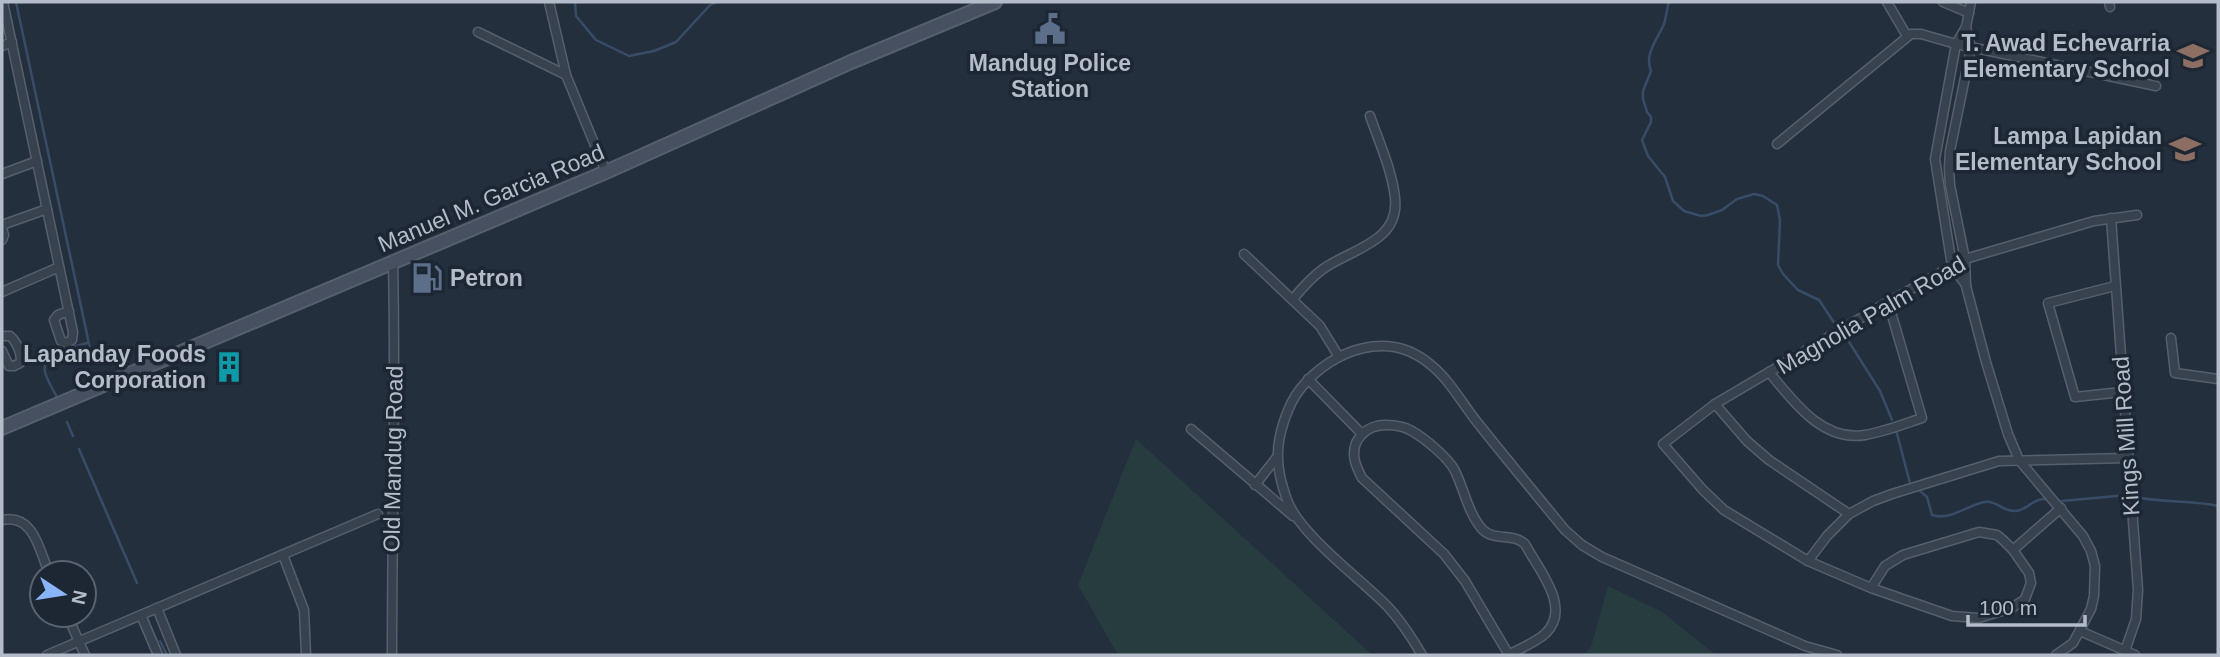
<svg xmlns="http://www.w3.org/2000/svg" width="2220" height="657" font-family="Helvetica,sans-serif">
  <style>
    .green { fill: #263c3f }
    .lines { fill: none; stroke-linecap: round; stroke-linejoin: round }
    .stream { stroke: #394c67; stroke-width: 2.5 }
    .street-casing { stroke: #565f6c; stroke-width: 11 }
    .secondary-casing { stroke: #565f6c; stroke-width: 16 }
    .street { stroke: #38414e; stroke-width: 8 }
    .secondary { stroke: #465061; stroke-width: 12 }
    .labels { text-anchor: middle; stroke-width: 7; stroke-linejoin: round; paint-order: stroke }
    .poi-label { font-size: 23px; font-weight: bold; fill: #b4bcc9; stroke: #1d2633; text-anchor: end }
    .street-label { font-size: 23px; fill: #b4bcc9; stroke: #1d2633 }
  </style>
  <rect width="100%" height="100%" fill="#242f3e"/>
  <g class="green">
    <path d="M1136,439L1370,653L1372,655H1118L1078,585Z"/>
    <path d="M1608,586L1662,612L1716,655H1583L1591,647Z"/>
  </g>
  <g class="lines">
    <g class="stream">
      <path d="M16,2L92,358"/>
      <path d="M575,2L576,16L596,40L629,56L654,51L676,42L711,4L717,2"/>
      <path d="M1669,2C1667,9 1666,17 1664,24C1657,40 1644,54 1651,71L1643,91V99L1647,112L1651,117V122L1642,140L1648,156L1665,177L1673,201L1684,211L1701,216L1708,215L1722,210L1737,199L1754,194L1763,196L1777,205L1780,220L1778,265L1783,274L1798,290L1819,300L1835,324"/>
      <path d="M1844,334L1880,391L1892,420"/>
      <path d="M57,397C53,390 47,380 45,372C41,352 74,347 87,343"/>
      <path d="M67,422L73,436"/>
      <path d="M1896,430L1910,483"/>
      <path d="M79,449L137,583"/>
      <path d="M1920,491L1927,497L1932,515C1951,521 1967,505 1985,502C1996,500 2004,512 2015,511C2027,511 2033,498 2045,499"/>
      <path d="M2136,497C2164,503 2191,500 2218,506"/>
      <path d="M2062,501L2127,495"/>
      <path d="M160,641L167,655"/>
    </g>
    <defs>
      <g id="street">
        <path d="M3,2L73,332L72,340L66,343L61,341L54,320L58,315L69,311"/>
        <path d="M549,2L566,75L606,172"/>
        <path d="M1887,2L1907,36"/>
        <path d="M1943,2L1969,13"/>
        <path d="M2109,2L2110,7"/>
        <path d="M1966,27L1971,48L1950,151L1949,168L1950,185L1965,259L1966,286L1986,362L2008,434L2019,460L2083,536L2091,551L2095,566L2094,596L2091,609L2073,643L2056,655"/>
        <path d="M478,32L566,75"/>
        <path d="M2,46L12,42"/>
        <path d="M1777,144L1911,34H1921L1956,44L2156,86"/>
        <path d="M2,174L37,161"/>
        <path d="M2111,218L2138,590L2136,619L2125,651"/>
        <path d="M2,225L47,209"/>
        <path d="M2,228L4,235L2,240"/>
        <path d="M1244,254L1320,326L1339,357"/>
        <path d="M1966,285L1952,266L1935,159L1956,44L1966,27L1971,2"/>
        <path d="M2115,286L2048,303L2075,397L2122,392"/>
        <path d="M2,292L59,267"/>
        <path d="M1293,299C1302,288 1312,277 1323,269C1351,249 1400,242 1395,198C1392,170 1379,142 1370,116"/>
        <path d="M2171,338L2175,373L2218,379"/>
        <path d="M2,351L9,366H14L20,363C23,355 16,341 10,336H3"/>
        <path d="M1769,372C1793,401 1822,442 1865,435C1884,432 1904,424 1922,418L1888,302"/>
        <path d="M1308,379L1362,434"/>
        <path d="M1715,404L1747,441L1769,460L1849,514"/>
        <path d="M1191,429L1293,516"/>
        <path d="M1255,485L1277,457"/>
        <path d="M2,520C34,514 39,549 49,573"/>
        <path d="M2013,550L2061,508"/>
        <path d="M283,555L304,610L306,655"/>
        <path d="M1808,561L1827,536L1849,514L1873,501L1892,494L1999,461L2127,458"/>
        <path d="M1871,588L1885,566L1903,555L1979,532L1997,535L2003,540L2013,550L2029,573L2031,583L2025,599L2012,608L1979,618L1952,616L1871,588L1808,561L1724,510L1703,490L1663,444L1715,404L1888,302L1965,259L2094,221L2137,215"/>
        <path d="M157,608L176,655"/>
        <path d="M67,615L85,655"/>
        <path d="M141,615L158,655"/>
        <path d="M2080,631L2135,655"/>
        <path d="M47,655L378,514"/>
        <path d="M392,655C392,524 396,393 393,262"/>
        <path d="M1422,655C1412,638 1402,622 1388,607C1361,579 1300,535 1287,500C1282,486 1278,472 1278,458C1277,437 1287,405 1301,388C1333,349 1389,329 1431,365C1451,381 1464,407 1481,427C1509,462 1537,496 1565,530L1582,545L1602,557L1805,646L1837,655"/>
        <path d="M1508,655C1521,648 1535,643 1546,633C1572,607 1538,569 1525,544C1512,532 1494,542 1482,529C1468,513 1464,489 1455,471C1449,458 1424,438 1412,431C1404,426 1395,425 1386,425C1373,425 1362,431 1356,443C1351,456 1356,466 1362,478L1444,554L1465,581L1509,655"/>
      </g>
      <path id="secondary" d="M2,428L606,172L851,62L995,2"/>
    </defs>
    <use href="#street" class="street-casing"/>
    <use href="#secondary" class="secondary-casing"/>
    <use href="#street" class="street"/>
    <use href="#secondary" class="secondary"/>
  </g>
  <defs>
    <symbol id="civic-bare" viewBox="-9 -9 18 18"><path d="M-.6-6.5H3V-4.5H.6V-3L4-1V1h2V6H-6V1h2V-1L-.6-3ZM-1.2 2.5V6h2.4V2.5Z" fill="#5c6f8a" stroke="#1d2633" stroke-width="2.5" paint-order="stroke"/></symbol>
    <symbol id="school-bare" viewBox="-9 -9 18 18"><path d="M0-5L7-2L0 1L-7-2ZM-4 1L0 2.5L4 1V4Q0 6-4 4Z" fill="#8d6e63" stroke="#1d2633" stroke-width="2.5" paint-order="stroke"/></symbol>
    <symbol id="fuel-bare" viewBox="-9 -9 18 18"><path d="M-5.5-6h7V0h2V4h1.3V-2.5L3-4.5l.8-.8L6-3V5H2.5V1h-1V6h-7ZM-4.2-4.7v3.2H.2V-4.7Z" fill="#5c6f8a" stroke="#1d2633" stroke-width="2.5" paint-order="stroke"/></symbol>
    <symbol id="building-bare" viewBox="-9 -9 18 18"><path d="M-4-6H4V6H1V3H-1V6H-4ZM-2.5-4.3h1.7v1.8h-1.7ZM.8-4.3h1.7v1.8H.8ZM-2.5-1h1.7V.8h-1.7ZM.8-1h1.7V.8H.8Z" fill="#0f9aa8" stroke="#1d2633" stroke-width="2.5" paint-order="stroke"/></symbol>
  </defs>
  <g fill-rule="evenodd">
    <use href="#civic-bare" x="1028" y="7" width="44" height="44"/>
    <use href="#school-bare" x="2171" y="34" width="44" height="44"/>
    <use href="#school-bare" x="2163" y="127" width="44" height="44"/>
    <use href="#fuel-bare" x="405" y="256" width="44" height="44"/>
    <use href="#building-bare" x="207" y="345" width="44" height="44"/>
  </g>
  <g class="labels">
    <g class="poi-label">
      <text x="2170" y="51">T. Awad Echevarria<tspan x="2170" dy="26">Elementary School</tspan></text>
      <text x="1050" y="71" text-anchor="middle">Mandug Police<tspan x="1050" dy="26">Station</tspan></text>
      <text x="2162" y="144">Lampa Lapidan<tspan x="2162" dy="26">Elementary School</tspan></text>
      <text x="450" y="286" text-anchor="start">Petron</text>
      <text x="206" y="362">Lapanday Foods<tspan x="206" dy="26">Corporation</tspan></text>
    </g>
    <g class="street-label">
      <text transform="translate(491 198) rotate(-23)" y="8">Manuel M. Garcia Road</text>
      <text transform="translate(1871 315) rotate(-30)" y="8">Magnolia Palm Road</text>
      <text transform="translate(2126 436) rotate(-94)" y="8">Kings Mill Road</text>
      <text transform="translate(393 459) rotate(-89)" y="8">Old Mandug Road</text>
    </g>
  </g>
  <rect width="2220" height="657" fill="none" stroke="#b4bcc9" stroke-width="7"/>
  <g transform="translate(63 594) rotate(102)"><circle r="33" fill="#1d2633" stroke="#59626f" stroke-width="2"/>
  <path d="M0-5L12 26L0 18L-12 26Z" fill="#8ab4f8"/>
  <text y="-10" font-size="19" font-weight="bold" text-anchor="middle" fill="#b4bcc9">N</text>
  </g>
  <path d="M1968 615v10h117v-10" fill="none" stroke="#b4bcc9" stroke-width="3.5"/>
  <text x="1979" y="615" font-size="21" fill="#b4bcc9" stroke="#1d2633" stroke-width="5" paint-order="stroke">100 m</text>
</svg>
